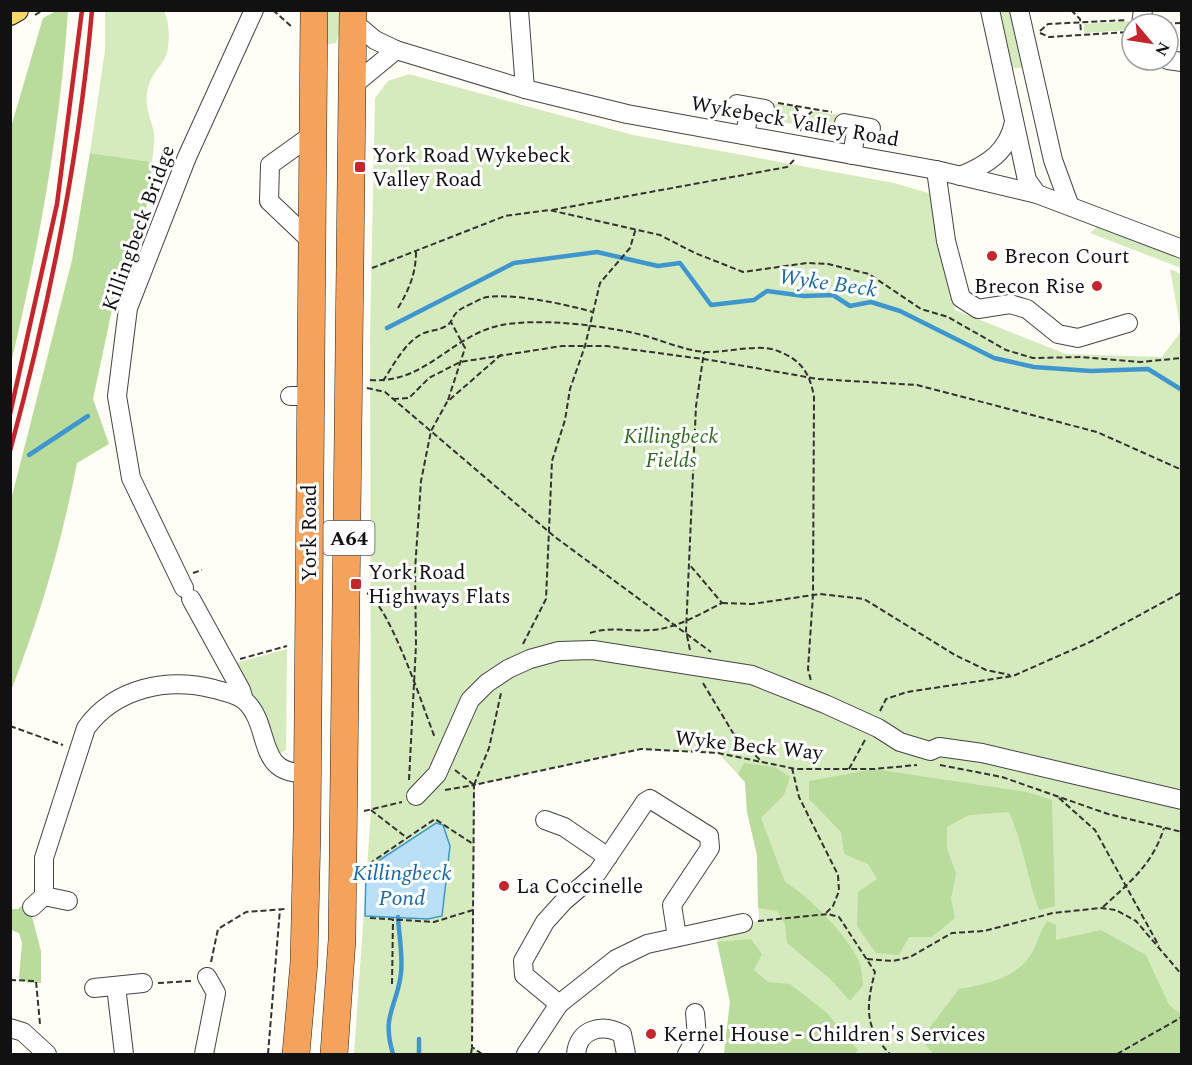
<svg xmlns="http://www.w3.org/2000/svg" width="1192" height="1065" font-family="Spectral,serif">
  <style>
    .green { fill: #d5ebbd }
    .forest { fill: #b9dc9c }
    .water { fill: #b9e0f7; stroke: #3f96cf; stroke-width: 1.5 }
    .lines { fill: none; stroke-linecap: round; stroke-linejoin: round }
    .stream { stroke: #3f96cf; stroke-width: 4.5 }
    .minor-casing { stroke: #444; stroke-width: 20 }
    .major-casing { stroke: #222; stroke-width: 24 }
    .highway-casing { stroke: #222; stroke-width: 28 }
    .path { stroke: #333; stroke-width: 2; stroke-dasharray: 6 3; stroke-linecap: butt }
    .minor { stroke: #fff; stroke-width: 18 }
    .major { stroke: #f9d66b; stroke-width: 22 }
    .highway { stroke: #f5a25d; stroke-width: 27 }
    .rail { stroke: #c4262e; stroke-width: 4.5 }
    .poi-dot { fill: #c4262e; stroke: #fff; stroke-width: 2 }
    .labels { text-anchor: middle; stroke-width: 6; stroke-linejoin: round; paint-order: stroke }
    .shield { fill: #fff; stroke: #585858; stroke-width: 1.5 }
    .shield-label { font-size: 20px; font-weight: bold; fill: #111 }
    .street-label { font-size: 21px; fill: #111; stroke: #fff }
    .poi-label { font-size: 21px; fill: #111; stroke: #fff; text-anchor: start }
    .park-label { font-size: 21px; font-style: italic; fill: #2f6b1f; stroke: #fff }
    .water-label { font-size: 22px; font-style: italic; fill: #1768a6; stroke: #fff }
  </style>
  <rect width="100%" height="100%" fill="#fffdf5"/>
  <g class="green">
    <path d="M342,10L343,18L336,43L324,45L321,11Z"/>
    <path d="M105,11H164C170,23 171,48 164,60C156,72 149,78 147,93C145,107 150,117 153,129C156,138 153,152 152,162L90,153L105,50Z"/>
    <path d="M995,11H1013L1026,67L1008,69Z"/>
    <path d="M1133,21L1132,30L1084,33V24Z"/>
    <path d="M409,74L633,135L894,183L932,194L955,310L1066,354L1162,357L1181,331L1170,269L1181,274V1054H724L730,1002L715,929L759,921L757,855L747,812L745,782L718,753L641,749L475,785L472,1047L482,1054H354L371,810L370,335L375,98L388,81Z"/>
    <path d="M768,102L793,107L800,118L799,125L765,119Z"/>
    <path d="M815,111L842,116L838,132L803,126L804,120Z"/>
    <path d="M1099,225L1181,255V268L1090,233Z"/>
    <path d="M287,649L286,750L279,754L236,663Z"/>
  </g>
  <g class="forest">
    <path d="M56,11H68C60,130 39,246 11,363V127L43,18Z"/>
    <path d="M90,153L152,162L150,196L115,296L93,399L109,444L77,463C62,542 40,616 11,691V500L72,260Z"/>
    <path d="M744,763L775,767L790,777L784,795L761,818L785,882C809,896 847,935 859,961C862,968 862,977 863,985L850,1001L829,978L787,943L785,925L777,911L758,908L757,855L747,812L745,782L738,774Z"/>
    <path d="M874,769L1027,792L1052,800L1055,906L1039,910C1027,878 1023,844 1009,812L969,815L947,827V848L956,874L951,899L955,918L932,937H909L899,955L876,953L857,926L858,892L877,879L868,864L844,854L841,832L809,799V781Z"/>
    <path d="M28,901L41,951V983H29L19,978L22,943L19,933L11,930V909H18Z"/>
    <path d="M1047,921L1056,925V940L1101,930L1146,955L1169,1005L1181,1014V1054H933L921,1039L959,989C986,984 1019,978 1033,951C1038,941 1040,931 1047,921Z"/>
    <path d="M751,939L762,954L754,970L768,982L790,984L826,1012L858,1050L855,1054H724L730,1002L717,942Z"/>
  </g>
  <path class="water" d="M436,823L443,825L450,846L442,916L428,919L365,916L366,869Z"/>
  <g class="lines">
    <g class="stream">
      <path d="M387,328L514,263L597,252L658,266L680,263L711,305L754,300L767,291L804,296L833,295L850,306L871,302L900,311L994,358L1034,367L1091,371L1148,369L1182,390"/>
      <path d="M29,455L88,416"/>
      <path d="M419,1039V1054"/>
      <path d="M393,1054C381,1014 397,1008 401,973C403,956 399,935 398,917"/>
    </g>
    <defs>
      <g id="minor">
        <path d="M519,10L525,89"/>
        <path d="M990,10L1027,180L1037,194"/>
        <path d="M1019,10L1053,160L1069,204"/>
        <path d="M352,21L375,40L396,50L525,89L627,114L936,170L1037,194L1182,249"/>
        <path d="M1141,24L1143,10"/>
        <path d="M1168,60L1182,62"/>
        <path d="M351,87L396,50"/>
        <path d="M737,104L765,109"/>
        <path d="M844,123L871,128"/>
        <path d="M745,135L750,107"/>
        <path d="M852,155L857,126"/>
        <path d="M936,170L946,241L961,298L978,309L1010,304L1027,309L1058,334L1078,338L1128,323"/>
        <path d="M960,176C987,165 1008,152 1014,122"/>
        <path d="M312,242L269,201L270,165L313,134"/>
        <path d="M290,396H312"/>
        <path d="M184,588L131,478L117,396L128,308L187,157L254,10"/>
        <path d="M191,599L241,690L244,700"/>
        <path d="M416,796L437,774L470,700L487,683L508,669L530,659L559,651L593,650L752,675L825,704L878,728L900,742L930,751L939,747L982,753L1182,800"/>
        <path d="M545,820L564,827L608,857"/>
        <path d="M44,896V858L86,728C115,688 167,677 214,689C224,692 237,694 245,701C273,727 254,776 308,773"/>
        <path d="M32,907L44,896L68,901"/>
        <path d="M116,986L124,1054"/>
        <path d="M94,988L143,983"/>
        <path d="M559,1004L524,975L523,961L545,922L564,901L597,873L645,802L650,799L709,836L710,848L672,905L677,937"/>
        <path d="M10,1028L23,1032L47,1054"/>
        <path d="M204,1054L216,993L207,977"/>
        <path d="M526,1054L559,1004L616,959L647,944L743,923"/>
        <path d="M576,1054C578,1029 602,1023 622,1034L626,1054"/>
        <path d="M687,1054L697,1037L695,1013"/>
      </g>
      <path id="major" d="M10,14L17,10"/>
      <g id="highway">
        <path d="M296,1054L304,962L307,831L314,10"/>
        <path d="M334,1054L342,940L353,10"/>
      </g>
    </defs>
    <use href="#minor" class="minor-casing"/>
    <use href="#major" class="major-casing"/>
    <use href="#highway" class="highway-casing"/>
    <g class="path">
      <path d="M273,10L293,28"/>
      <path d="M1071,10L1080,19L1081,33"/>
      <path d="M35,15L43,10"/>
      <path d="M1157,24L1182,23"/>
      <path d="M1040,31L1048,24L1127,20"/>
      <path d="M1040,33L1049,37L1129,32"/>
      <path d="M778,103L832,112"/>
      <path d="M795,106L803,119"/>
      <path d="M800,131L803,119L814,110"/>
      <path d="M552,210L787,167L794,160"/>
      <path d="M372,268L505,216L549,210L660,235L695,253L743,272L807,263L828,264L869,274L921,309L948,317L1006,350L1033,358L1081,357L1140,362L1182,358"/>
      <path d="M398,308C409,290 416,273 416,252"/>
      <path d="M370,380C427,384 450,335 502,325C540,318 597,325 634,333C657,338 681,350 705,352C725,353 759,343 778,351C801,360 810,373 814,397L813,595L808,669L811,681"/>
      <path d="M383,381C393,366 404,344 420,335C428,330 438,331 446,326C452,323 452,317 457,312C461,308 475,302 481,299C499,290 571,305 592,312"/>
      <path d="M367,388L385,392L555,537L711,652"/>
      <path d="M393,399L409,398L429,378L460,362L562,346H606L710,360L818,379L917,385L1097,432L1182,470"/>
      <path d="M448,400L465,348L451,322"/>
      <path d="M193,573L202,570"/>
      <path d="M367,593C391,609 423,707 435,738"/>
      <path d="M722,603L752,604L820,594L864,599L955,655L986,670L1010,675"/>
      <path d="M590,633C611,626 629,632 651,630C675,629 700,614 722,603L689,564"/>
      <path d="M523,644L546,599L552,461L565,420L570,389L585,346L600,283L630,248L636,228"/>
      <path d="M690,650L686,631L696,406L704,352"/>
      <path d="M240,659L287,646"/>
      <path d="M703,683L733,733L762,762"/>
      <path d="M880,711L886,699L907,692L1013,676L1090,642L1182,592"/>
      <path d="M10,726L63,745"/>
      <path d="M940,765L1002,777L1108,814L1182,832"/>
      <path d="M792,768L799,797L838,875L839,891L833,906L824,915"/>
      <path d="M849,769L865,740"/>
      <path d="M455,770L474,785"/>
      <path d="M409,780L416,645L415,570L421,481L431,431L447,402L502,354"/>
      <path d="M474,785L489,748L501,693"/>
      <path d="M445,790L474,785"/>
      <path d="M1059,798L1095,830L1159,946"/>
      <path d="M371,810L407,838L435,819L473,844"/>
      <path d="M364,811L402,802"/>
      <path d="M369,864L407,838"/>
      <path d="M1103,907C1131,881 1152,865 1164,828"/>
      <path d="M370,918L434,922L473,910"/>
      <path d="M758,921L828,914L839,917L875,972C866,1006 864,1028 890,1054"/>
      <path d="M867,959L893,961L910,957L952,933L984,931L1053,913L1101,908L1116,910L1136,921L1182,975"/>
      <path d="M211,962L218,929L246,912L285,909"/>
      <path d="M10,980L36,981L40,1024"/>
      <path d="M158,983L191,981"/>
      <path d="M392,984L393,920"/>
      <path d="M268,1054L280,909"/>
      <path d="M471,1054L472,1047"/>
      <path d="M482,1054L472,1047L474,785L641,749L718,753L796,769H874L917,765"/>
      <path d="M1117,1054L1182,1017"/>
    </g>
    <use href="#minor" class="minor"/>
    <use href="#major" class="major"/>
    <use href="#highway" class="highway"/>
    <g class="rail">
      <path d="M10,414L57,204L82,10"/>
      <path d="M10,451C49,307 79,160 92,10"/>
    </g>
  </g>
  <g class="poi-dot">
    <rect x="354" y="161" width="12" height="12" rx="3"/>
    <circle cx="992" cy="256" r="6"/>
    <circle cx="1097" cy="286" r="6"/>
    <rect x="350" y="578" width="12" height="12" rx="3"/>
    <circle cx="504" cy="886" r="6"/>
    <circle cx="651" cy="1034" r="6"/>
  </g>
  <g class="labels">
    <rect class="shield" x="323.5" y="521" width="51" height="34" rx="4.5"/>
    <g class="shield-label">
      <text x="349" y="545">A64</text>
    </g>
    <g class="street-label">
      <text transform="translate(795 121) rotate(10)" y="7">Wykebeck Valley Road</text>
      <text transform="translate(138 228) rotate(-70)" y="7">Killingbeck Bridge</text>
      <text transform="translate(309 533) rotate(-90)" y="7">York Road</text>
      <text transform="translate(749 745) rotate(6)" y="7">Wyke Beck Way</text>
    </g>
    <g class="poi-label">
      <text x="372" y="162">York Road Wykebeck<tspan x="372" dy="24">Valley Road</tspan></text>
      <text x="1004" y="263">Brecon Court</text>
      <text x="1085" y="293" text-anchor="end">Brecon Rise</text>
      <text x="368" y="579">York Road<tspan x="368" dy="24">Highways Flats</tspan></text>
      <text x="516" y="893">La Coccinelle</text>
      <text x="663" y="1041">Kernel House - Children's Services</text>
    </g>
    <g class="park-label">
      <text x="671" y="443">Killingbeck<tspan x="671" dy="24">Fields</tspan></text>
    </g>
    <g class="water-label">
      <text transform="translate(828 282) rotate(8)" y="8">Wyke Beck</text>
      <text x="402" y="880">Killingbeck<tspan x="402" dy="25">Pond</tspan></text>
    </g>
  </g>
  <rect width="1192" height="1065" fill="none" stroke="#111111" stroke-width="24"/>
  <g transform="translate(1150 42) rotate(119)"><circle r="28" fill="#ffffff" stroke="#a0a0a0" stroke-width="1.5"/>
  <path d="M0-4.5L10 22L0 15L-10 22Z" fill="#c4262e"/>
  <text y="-9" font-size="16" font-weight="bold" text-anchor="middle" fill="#111111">N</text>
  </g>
</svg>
